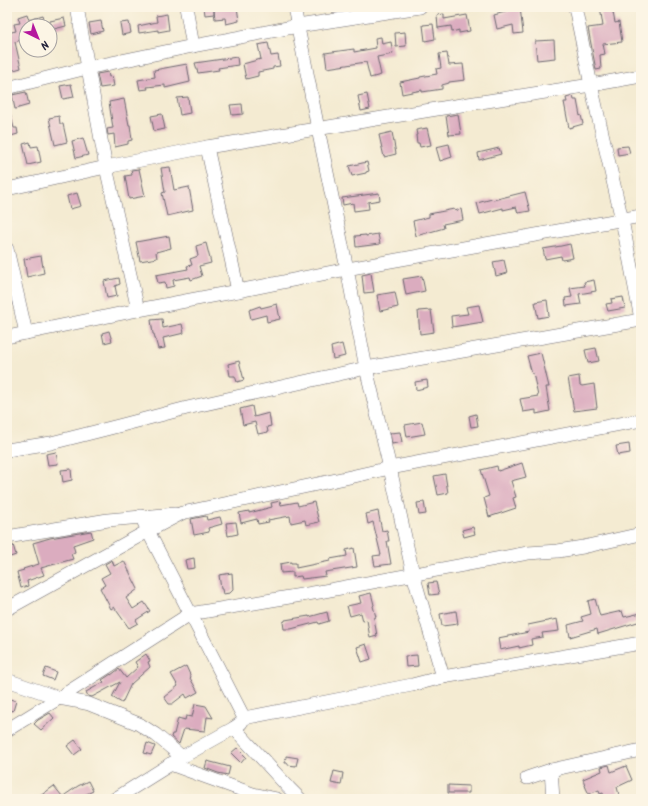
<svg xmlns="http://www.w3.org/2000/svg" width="648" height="806" font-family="Kalam,sans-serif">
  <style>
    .building { fill: #dbacbf }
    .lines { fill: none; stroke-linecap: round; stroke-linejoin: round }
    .minor-casing { stroke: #6c6870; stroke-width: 14 }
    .minor { stroke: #fff; stroke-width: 13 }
  </style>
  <rect width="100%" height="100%" fill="#fcf5e5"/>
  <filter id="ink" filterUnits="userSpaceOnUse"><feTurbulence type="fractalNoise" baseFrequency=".025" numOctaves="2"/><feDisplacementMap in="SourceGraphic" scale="8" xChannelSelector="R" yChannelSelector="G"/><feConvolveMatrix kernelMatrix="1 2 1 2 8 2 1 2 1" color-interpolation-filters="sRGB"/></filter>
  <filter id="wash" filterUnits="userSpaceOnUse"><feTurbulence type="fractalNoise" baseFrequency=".012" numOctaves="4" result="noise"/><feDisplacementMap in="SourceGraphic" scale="16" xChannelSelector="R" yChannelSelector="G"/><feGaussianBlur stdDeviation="0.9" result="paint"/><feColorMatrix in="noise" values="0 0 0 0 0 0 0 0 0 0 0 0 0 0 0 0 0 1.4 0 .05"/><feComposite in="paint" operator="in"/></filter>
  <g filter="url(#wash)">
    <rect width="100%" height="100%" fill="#f4ebd2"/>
    <g id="blocks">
      <g class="building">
        <path d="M204,7H213V9L224,7H237L239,21L226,24L225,18L215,19L214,10V14L205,15Z"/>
        <path d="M509,7H520L523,33L514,34L513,25L497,29L494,15L509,11Z"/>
        <path d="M600,7H612L615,23L619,22L622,42L603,44L605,54L600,55L601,69L596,70L588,28L603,26Z"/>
        <path d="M27,14L29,20L43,16L45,23L36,26H26V38L15,42L21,68L7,72V33L16,31L14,24L20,23L18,17Z"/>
        <path d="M167,14L169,30L158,32V30L139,33L138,26L157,22L156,16Z"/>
        <path d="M444,14V19L467,15L470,31L459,33V30L452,32L451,26L438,28L437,15Z"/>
        <path d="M64,18L66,26L50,30V21Z"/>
        <path d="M101,21L103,31L91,34L89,23Z"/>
        <path d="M129,22L131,33L122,35L120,23Z"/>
        <path d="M433,24L435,39L425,41L423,25Z"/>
        <path d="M405,32L406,46L396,47L395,33Z"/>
        <path d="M381,37L382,44L391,42L393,54L377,57L381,75L370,78L366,62L327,68L325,53L354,49V52L376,48L375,38Z"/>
        <path d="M554,40L555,58L537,60L535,41Z"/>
        <path d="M268,43L271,56L278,55L280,66L273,67V69L258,72V76L246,79L243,64L261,59L258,45Z"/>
        <path d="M447,53L449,65L463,64L465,80L449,82V83L442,85V89L422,92V90L402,94L400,82L420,78V77L437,74L436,69L441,68L439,54Z"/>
        <path d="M237,57L238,65L218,68L219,70L198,73L195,63Z"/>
        <path d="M187,64L190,82L165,88V85L147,87L148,89L140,90L138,80L155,77L154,70Z"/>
        <path d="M108,72L109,77L112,76L114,86L100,88L97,74Z"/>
        <path d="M71,84L74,97L63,99L60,86Z"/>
        <path d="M26,92L29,105L15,109L12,95Z"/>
        <path d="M367,94L370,109L361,111L358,96Z"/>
        <path d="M573,96L574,100H577L580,116L581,115L583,124L569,128L564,102H567L566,98Z"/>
        <path d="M188,97L190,113L180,115L177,98Z"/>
        <path d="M124,99L129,125H130L132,140L128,141V144L115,147L114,134L108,135L107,129L113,128L109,102Z"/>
        <path d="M242,104L243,114L232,115L230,105Z"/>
        <path d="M9,109L14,128H17L18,134L7,137V110Z"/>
        <path d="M162,114L165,129L154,131L151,116Z"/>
        <path d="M458,114L461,134L449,135L446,116Z"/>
        <path d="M59,116L60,124H63L67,142L55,145L49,118Z"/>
        <path d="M427,128L431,145L420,147L419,143H417L416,135H417L416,130Z"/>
        <path d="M392,132L396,154L384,157L379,135Z"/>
        <path d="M83,138L88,155L76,158L72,141Z"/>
        <path d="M30,142L31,147L38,146L41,162L28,165L23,144Z"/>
        <path d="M449,144L452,157L440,161L436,147Z"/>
        <path d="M628,146L630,153L618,155L617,147Z"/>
        <path d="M499,148L501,154L479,160L478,153Z"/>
        <path d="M367,162L369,171L366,172V173L352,176L349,166Z"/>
        <path d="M170,167L174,190L189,187L193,210L167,216L162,193L165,192L161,168Z"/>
        <path d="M139,169L145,196L129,199L125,176L132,175L131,170Z"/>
        <path d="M525,192L530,211L518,213L516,207L503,210V208L480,214L477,203L492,199L493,200Z"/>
        <path d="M77,193L81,206L70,209L67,196Z"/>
        <path d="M379,193L380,200L368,202L369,209L354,211L353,203L343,205L342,198Z"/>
        <path d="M454,209L455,211L461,209L463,220L443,224L444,228L416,236L413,221L429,217V214Z"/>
        <path d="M378,234L380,244L356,247L355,236L366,235V236Z"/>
        <path d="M169,236L171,248L156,252L157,258L140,261L136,242Z"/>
        <path d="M206,243L211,263L199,266L202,276L191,280L190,277L173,280L174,286L166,288L165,282L158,283L156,275L188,269L187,266L192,265L190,259L198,256L196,246Z"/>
        <path d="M570,244L573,258L562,260L561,256L545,259L543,249L561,246Z"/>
        <path d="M41,256L44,273L27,277L24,259Z"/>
        <path d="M504,260L507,273L496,276L493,262Z"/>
        <path d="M371,273L374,292L364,293L362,275Z"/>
        <path d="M422,276L425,291L406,295L403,279Z"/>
        <path d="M119,278L120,284L115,286L117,296L107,298L104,281Z"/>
        <path d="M594,280L596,291L579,294L581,304L566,306L565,298L572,297L570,288L585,286L584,282Z"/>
        <path d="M395,292L398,307L380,311L377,295Z"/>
        <path d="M623,297L625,308L608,311L606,304L612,303L611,299Z"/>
        <path d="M547,300L549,316L538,318L535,302Z"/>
        <path d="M277,304L280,319L267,322L266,315L251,319L249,310L260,306L261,308Z"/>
        <path d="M479,305L483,322L452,327L451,316L468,314L466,307Z"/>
        <path d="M431,310L434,332L420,334L418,311Z"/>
        <path d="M162,319L163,328L182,324L184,333L163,338L165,348L158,349L154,334H153L151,320Z"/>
        <path d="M109,331L112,341L104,343L102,333Z"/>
        <path d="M342,344L345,356L333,359L331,347Z"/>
        <path d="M596,348L599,361L588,363L585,350Z"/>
        <path d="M541,353L549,387H546L550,411L536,414V410L523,412L520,399L538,396L533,373L532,374L527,356Z"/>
        <path d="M239,361L244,380L237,382L235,376H230L228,364Z"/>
        <path d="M579,376L580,385L582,386L594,384L597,408L574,411L568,378Z"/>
        <path d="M427,380L428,387L416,390L415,382Z"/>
        <path d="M252,406L254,417L269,413L271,426L267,427L268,432L258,434L255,422L243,425L240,409Z"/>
        <path d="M476,414L478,426L471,427L469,416Z"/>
        <path d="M422,422L425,434L407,437L405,425Z"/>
        <path d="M400,432L402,442L392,444L390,433Z"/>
        <path d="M629,444L630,453L618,455L616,446Z"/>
        <path d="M56,452L58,464L48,465L46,454Z"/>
        <path d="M522,463L526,477L511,481L516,497L513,498L516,508L489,517L484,498L489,496L481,470L497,466L498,471Z"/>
        <path d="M71,469L72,480L63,482L61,470Z"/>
        <path d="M445,474L448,493L438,495L434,476Z"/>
        <path d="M280,501L281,505L297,502L298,506L314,502L319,522L306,525L305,520L291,523L290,516L268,520L269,522L258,524L257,519L241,523L239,513L249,511V513L272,507L271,503Z"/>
        <path d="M424,502L426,514L419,515L417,503Z"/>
        <path d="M378,511L382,531L387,530L389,541H387L391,564L375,566L373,556L381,555L373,522L368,524L366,514Z"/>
        <path d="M206,516L207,520L220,517L222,524L208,528L209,532L194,535L191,519Z"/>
        <path d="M236,522L238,534L228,536L226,523Z"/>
        <path d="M473,527L475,534L464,537L462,530Z"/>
        <path d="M91,531L93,538L73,545L75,552L71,554L73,559L41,568L44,575L27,581L28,586L21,588L17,572L24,570L23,569L39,564L33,543L50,538Z"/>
        <path d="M13,545L16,555L7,558V546Z"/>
        <path d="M354,548L357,567L325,572L326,576L302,579L301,576L293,577V572L281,573L280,564L291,562V563H296V568L330,561V559L347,556L346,550Z"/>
        <path d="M194,558L195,568L187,569L185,560Z"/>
        <path d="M112,560L114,566L124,561L138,589L126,598L133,609L144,602L150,611L136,620L138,623L129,628L114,607L111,609L100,588L105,585L101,578L110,573L105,564Z"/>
        <path d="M232,573L233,590L230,593L223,594L222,589H221L219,575Z"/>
        <path d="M436,582L439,594L430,595L428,583Z"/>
        <path d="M371,593L374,605L373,606L376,617L374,618L377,636L370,638L367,620L363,621L361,613L350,616L347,606L361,603L359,596Z"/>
        <path d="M595,599L600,616L622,611L624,617L641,613V621L598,634L597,629L570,637L568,625L583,621L581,617L591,614L588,601Z"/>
        <path d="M456,611L458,624L442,626L440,614Z"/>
        <path d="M327,612L329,621L319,624L318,622L291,629H284L283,622L285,621V620L309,616V617Z"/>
        <path d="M557,619L559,631L542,633L543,637L531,639L532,645L519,648V646L500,650L498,638L529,632L528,625Z"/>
        <path d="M366,644L371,659L362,662L357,647Z"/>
        <path d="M146,654L150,661L148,662L150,667L131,684L122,703L112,697L120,682L92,697L88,696L86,692L104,682L102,680L111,674V675L119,669L126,678L138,667L135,662Z"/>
        <path d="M417,655L418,666L406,667L405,656Z"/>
        <path d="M186,666L191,677L190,678L198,692L187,698L185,694L172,704H169L164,697L178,686L171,674Z"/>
        <path d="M46,668L56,672L53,680L43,676Z"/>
        <path d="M7,698L16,701L13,711L7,709Z"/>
        <path d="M195,704L206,706L213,718L207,717L205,731L184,729L179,744L171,737L172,734H174L178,718L185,720L186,716L192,717Z"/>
        <path d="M50,713L54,718L41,730L34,724L38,720Z"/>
        <path d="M75,740L82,749L74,755L67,746Z"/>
        <path d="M147,743L155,746L151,755L144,753Z"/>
        <path d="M237,748L246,757L241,763L231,753Z"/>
        <path d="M286,756L298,758L296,766L288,765V763H285Z"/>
        <path d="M207,761L230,767L228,775L218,773L205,768Z"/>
        <path d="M609,765L611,772L626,766L632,780L617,787L620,799H604L603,793L600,794L599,790L589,794L586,788L583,779L602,771L601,767Z"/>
        <path d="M334,771L343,773L341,785L331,783Z"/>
        <path d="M88,781L93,791L76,799H59L78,786Z"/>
        <path d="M448,785L469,786V793H448Z"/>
        <path d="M54,786L62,796L58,799H36Z"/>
      </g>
    </g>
  </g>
  <g filter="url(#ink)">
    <use href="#blocks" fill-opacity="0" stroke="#6c6870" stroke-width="1"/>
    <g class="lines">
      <defs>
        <g id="minor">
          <path d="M77,7L106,167L138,310L238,291L347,269L641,216"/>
          <path d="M186,7L193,46"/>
          <path d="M575,7L591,85L622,220L641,319"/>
          <path d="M7,88L87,68L193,46L298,26L420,7"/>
          <path d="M207,147L238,291"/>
          <path d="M7,189L106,167L207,147L455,106L591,85L641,76"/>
          <path d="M7,249L26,333"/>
          <path d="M7,337L138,310"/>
          <path d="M7,450L51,443L122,425L187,408L366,368L641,320"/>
          <path d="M141,516L148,531L182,513L350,477L390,468L641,420"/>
          <path d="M7,537L108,520L175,514"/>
          <path d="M7,609L148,531L244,718L241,723L234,728L182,757L115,799"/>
          <path d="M443,677L641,643"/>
          <path d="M7,680L59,698L75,701L89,704L139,724L156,735L182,757"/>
          <path d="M244,718L412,685L443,677L413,574L390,468L366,368L347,269L318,129L294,7"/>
          <path d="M234,728L289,788L300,799"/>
          <path d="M7,730L59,698L190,614L319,592L528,553L558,551L583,547L641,534"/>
          <path d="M170,764L253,794L277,799"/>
          <path d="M551,770L553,799"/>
          <path d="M527,778L551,770L641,750"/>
        </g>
      </defs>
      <use href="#minor" class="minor-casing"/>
      <use href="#minor" class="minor"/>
    </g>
  </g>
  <rect width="648" height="806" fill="none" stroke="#fcf5e5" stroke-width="24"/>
  <g transform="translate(38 38) rotate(137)"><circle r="19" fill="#fcf5e5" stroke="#a5a1a1"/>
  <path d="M0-3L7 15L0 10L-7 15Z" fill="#b5179e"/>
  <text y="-6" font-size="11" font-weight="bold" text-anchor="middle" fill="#22223b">N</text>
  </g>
</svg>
